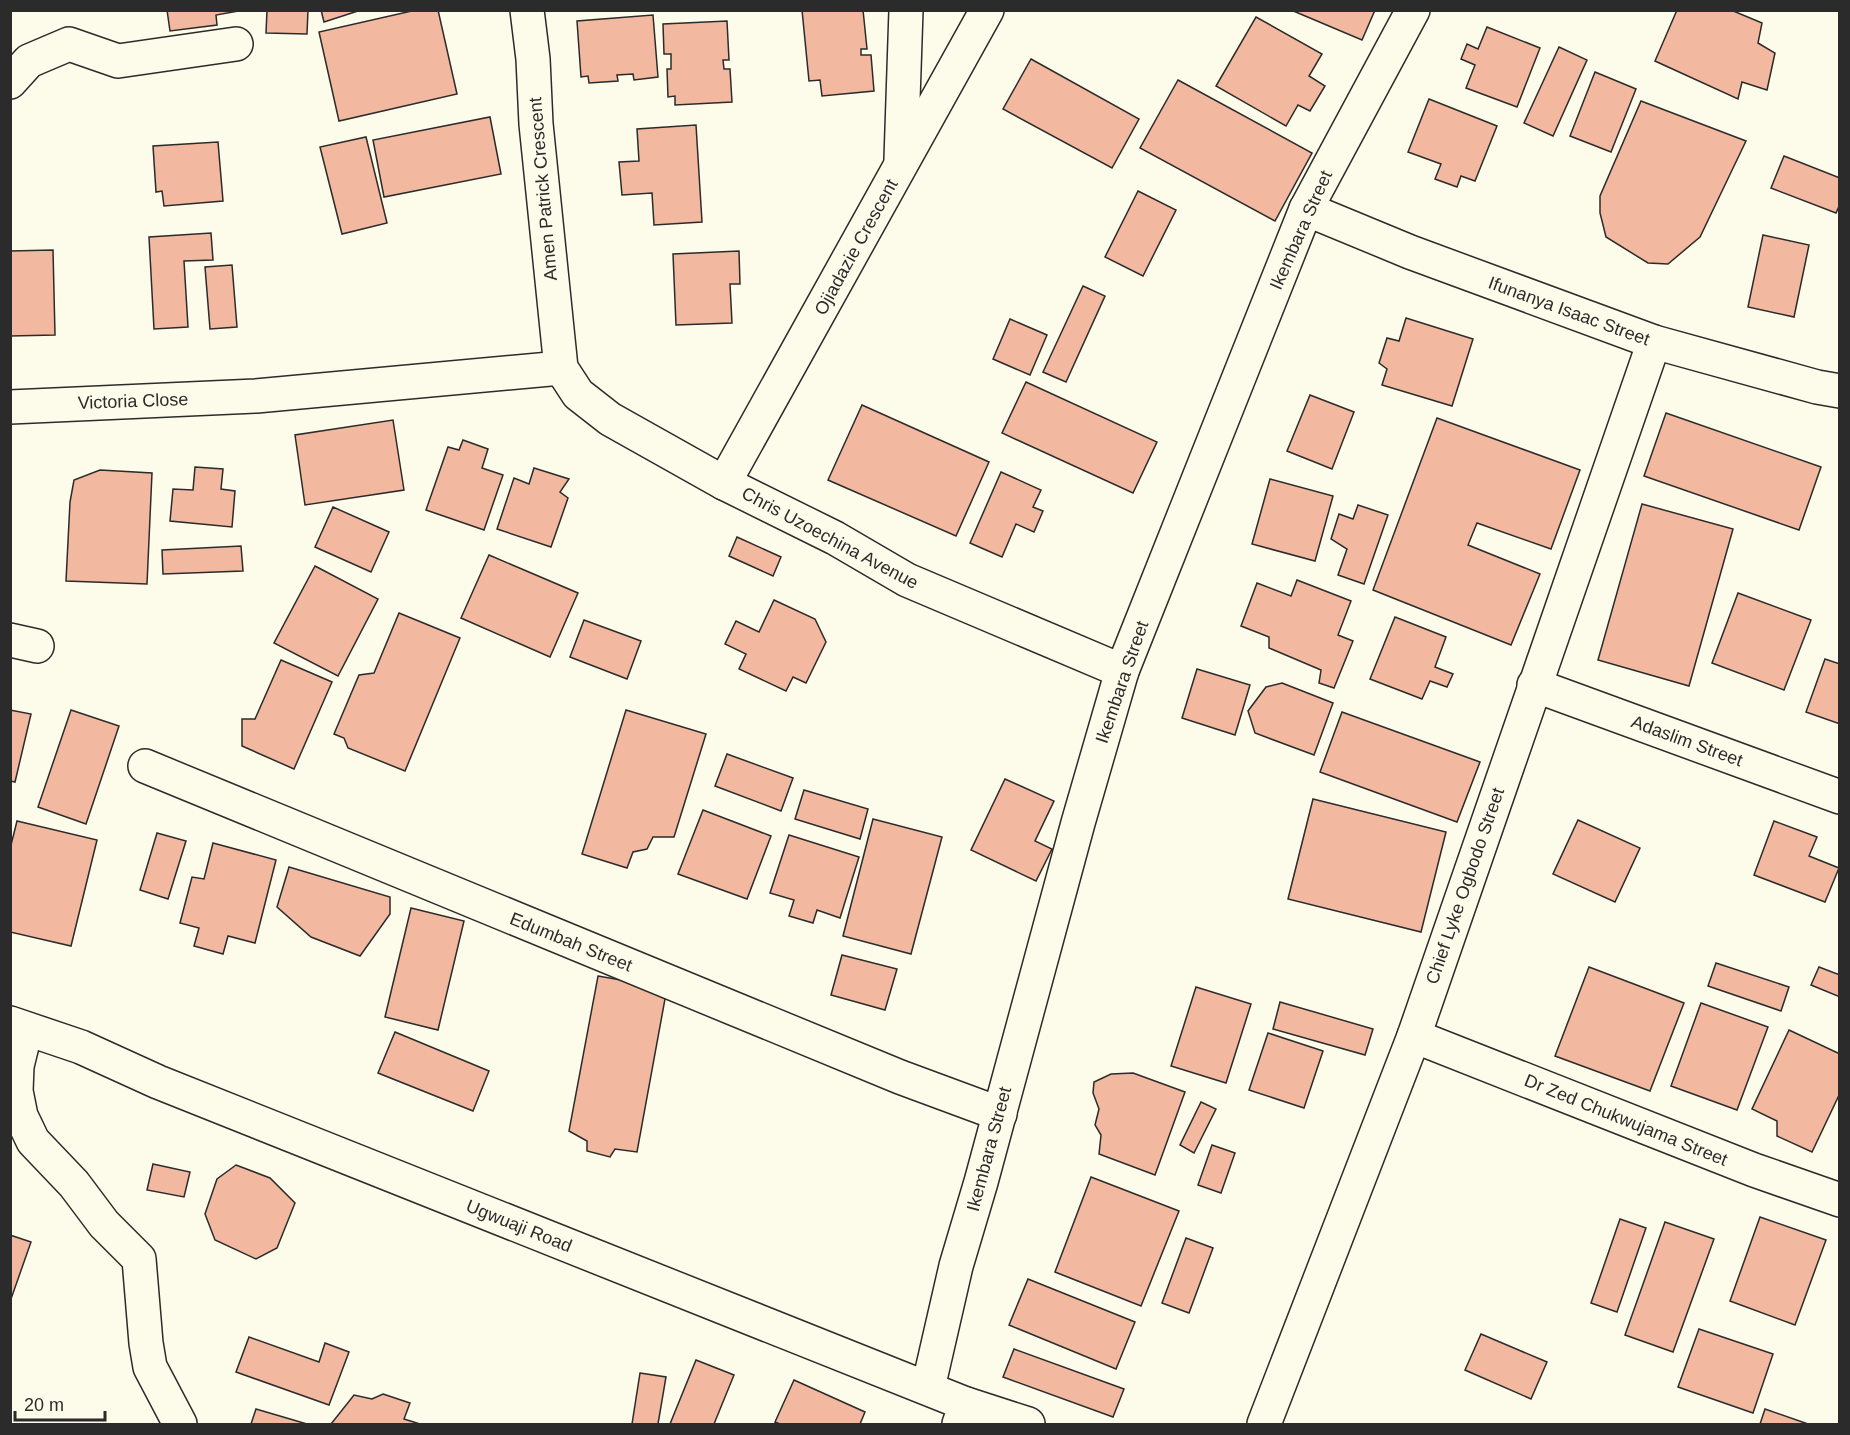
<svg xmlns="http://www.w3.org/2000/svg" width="1850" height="1435" font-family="Helvetica,sans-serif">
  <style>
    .building { fill: #f2b8a0; stroke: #2b2b2b; stroke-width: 1.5 }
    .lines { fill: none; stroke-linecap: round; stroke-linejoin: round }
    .minor-casing { stroke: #2b2b2b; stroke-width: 36 }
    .major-casing { stroke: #2b2b2b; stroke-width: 36 }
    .minor { stroke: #fdfbea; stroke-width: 33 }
    .major { stroke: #fdfbea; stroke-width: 33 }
    .labels { text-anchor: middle; stroke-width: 4.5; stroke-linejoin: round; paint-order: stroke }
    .street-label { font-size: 18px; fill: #2b2b2b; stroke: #fdfbea }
  </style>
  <rect width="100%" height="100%" fill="#fdfbea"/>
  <g class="building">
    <path d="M167,10H244L216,15L217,25L170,31Z"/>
    <path d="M267,10H308L307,34L266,33Z"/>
    <path d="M321,10H361L324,22Z"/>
    <path d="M416,10H438L457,94L339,121L319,32Z"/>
    <path d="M802,10H863L867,49H861V55H871L874,91L822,96L820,80L809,81Z"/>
    <path d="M1291,10H1375L1362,40Z"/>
    <path d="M1677,10H1731L1762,23L1758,43L1775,53L1767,90L1742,82L1738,99L1655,61Z"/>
    <path d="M653,15L658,77L634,80L633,74L617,75L618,81L589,83L588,76L581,77L577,21Z"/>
    <path d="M1256,17L1322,54L1309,76L1325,86L1310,111L1298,105L1286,126L1216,86Z"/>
    <path d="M727,21L729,60H723L724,69H730L732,102L675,105V96L668,97L667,69H671V54H664L663,24Z"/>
    <path d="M1487,27L1540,48L1517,107L1466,88L1475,65L1461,59L1467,44L1478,49Z"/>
    <path d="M1559,47L1587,60L1553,136L1524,123Z"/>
    <path d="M1031,59L1139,119L1112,168L1003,109Z"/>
    <path d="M1595,72L1636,89L1611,152L1570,136Z"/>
    <path d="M1178,80L1312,153L1275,221L1140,148Z"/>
    <path d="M1429,99L1497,126L1475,181L1461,176L1457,187L1435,179L1441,164L1408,152Z"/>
    <path d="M1641,101L1746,141L1700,237L1668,264L1648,263L1606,237L1600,213V196Z"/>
    <path d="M490,117L501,174L384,197L373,140Z"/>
    <path d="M696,125L702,222L654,225L652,193L622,195L619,162L639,161L637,129Z"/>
    <path d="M366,137L387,223L342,234L320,147Z"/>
    <path d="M218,142L223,201L164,206L162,191L156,192L153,146Z"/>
    <path d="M1784,156L1840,178V204L1836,213L1771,188Z"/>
    <path d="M1138,191L1176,210L1143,276L1105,257Z"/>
    <path d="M211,233L213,260L184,261L188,327L154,329L149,237Z"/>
    <path d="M1763,235L1809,245L1794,317L1748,307Z"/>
    <path d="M53,250L55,335L10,336V251Z"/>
    <path d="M739,251L740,284H730L732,323L676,325L673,254Z"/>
    <path d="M232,265L237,327L210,329L205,267Z"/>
    <path d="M1083,286L1105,296L1066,382L1043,372Z"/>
    <path d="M1406,318L1473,339L1452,406L1382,385L1387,369L1379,363L1387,338L1399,341Z"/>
    <path d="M1010,319L1047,335L1030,375L993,359Z"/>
    <path d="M1026,382L1157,442L1133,493L1002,433Z"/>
    <path d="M1310,395L1354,412L1332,469L1287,451Z"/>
    <path d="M862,405L989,462L956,536L828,480Z"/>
    <path d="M1666,413L1821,467L1799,530L1644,476Z"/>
    <path d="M1437,418L1580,470L1551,549L1477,523L1468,545L1540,574L1511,645L1373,590Z"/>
    <path d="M393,420L404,490L305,505L295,435Z"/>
    <path d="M463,440L488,449L482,468L503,475L484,530L426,510L448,447L459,450Z"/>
    <path d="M195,467L223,469L221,489L235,491L232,527L170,521L173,489L193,490Z"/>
    <path d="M534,468L569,479L560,492L568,498L551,547L497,529L514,478L529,484Z"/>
    <path d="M100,470L152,473L147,584L66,581L70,502L74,480Z"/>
    <path d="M1001,472L1041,490L1033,507L1043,511L1034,532L1016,524L1002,557L970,543Z"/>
    <path d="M1270,479L1333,496L1315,561L1252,544Z"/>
    <path d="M1642,504L1733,529L1689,686L1598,660Z"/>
    <path d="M1358,505L1388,515L1364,584L1338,575L1347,549L1331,539L1339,514L1353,519Z"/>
    <path d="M333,507L389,532L371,572L315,547Z"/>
    <path d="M737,537L781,557L773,576L729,556Z"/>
    <path d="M241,546L243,571L163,574L162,550Z"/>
    <path d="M489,555L578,593L550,657L461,618Z"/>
    <path d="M315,566L378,599L338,676L274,643Z"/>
    <path d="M1297,580L1351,601L1338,635L1353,641L1334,688L1319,683L1321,670L1269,648V637L1241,626L1257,583L1291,596Z"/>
    <path d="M1738,593L1811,620L1784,690L1712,663Z"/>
    <path d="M774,600L815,619L826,642L806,683L793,677L786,691L739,669L746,654L725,644L736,621L759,632Z"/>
    <path d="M399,613L460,638L405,771L348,748L344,738L334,734L359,675L374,673Z"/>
    <path d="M1395,617L1446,637L1435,667L1453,674L1447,687L1430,681L1422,699L1370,679Z"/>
    <path d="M584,620L641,641L627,679L570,657Z"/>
    <path d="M1825,659L1840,664V724L1806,712Z"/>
    <path d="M281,660L332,682L294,769L242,746V719H255Z"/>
    <path d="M1197,669L1250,685L1235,735L1182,718Z"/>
    <path d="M1282,683L1333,703L1314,755L1255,733L1248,711L1266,687Z"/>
    <path d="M10,710L31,714L15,782L10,781Z"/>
    <path d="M71,710L119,726L86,824L38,807Z"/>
    <path d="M626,710L706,734L674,837H653L647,849L633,852L627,868L582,854Z"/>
    <path d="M1342,712L1480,762L1457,822L1320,772Z"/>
    <path d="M727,754L793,778L781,811L715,786Z"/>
    <path d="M1005,779L1054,801L1035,841L1052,849L1036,881L971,850Z"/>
    <path d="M804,790L868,809L860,839L795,819Z"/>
    <path d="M1313,799L1446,832L1421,932L1288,899Z"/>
    <path d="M703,810L771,836L747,899L678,874Z"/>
    <path d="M873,819L942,837L911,954L843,936Z"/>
    <path d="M1578,820L1640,848L1615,902L1553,874Z"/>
    <path d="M17,821L97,840L71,946L10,932V849Z"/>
    <path d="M1774,821L1817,837L1809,856L1839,868L1825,902L1754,875Z"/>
    <path d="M157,833L186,841L168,899L140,890Z"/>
    <path d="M789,835L859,857L840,918L817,910L813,923L789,916L794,900L770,893Z"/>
    <path d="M213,843L276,860L255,943L228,936L223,954L194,946L199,928L180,923L192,877L204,879Z"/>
    <path d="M289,867L390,897V914L360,956L311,937L277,907Z"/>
    <path d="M411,908L464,921L438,1030L385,1017Z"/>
    <path d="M842,955L897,969L885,1010L831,995Z"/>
    <path d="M1716,963L1789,987L1781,1011L1708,986Z"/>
    <path d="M1589,967L1684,1003L1650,1091L1555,1056Z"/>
    <path d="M1819,967L1840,975V997L1811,985Z"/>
    <path d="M598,976L667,988L637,1152L615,1149L610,1157L587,1151V1141L569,1131Z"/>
    <path d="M1196,987L1251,1004L1226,1083L1171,1066Z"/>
    <path d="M1280,1002L1373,1029L1365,1055L1273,1029Z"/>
    <path d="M1701,1003L1768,1027L1737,1110L1671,1086Z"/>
    <path d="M1789,1030L1840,1054V1093L1812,1152L1777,1136V1121L1752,1109Z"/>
    <path d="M395,1032L489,1071L473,1111L378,1073Z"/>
    <path d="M1268,1033L1323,1051L1304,1108L1249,1090Z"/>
    <path d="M1133,1073L1185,1092L1155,1175L1099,1154L1101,1135L1095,1125L1099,1109L1093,1093L1094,1082L1111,1074Z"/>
    <path d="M1201,1102L1216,1109L1194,1153L1180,1145Z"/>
    <path d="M1212,1145L1235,1153L1221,1193L1198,1185Z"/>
    <path d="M153,1164L190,1172L184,1197L147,1190Z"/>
    <path d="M236,1165L270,1178L295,1203L277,1248L256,1259L215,1240L205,1214L217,1179Z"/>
    <path d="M1091,1177L1179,1211L1141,1306L1055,1272Z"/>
    <path d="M1760,1217L1826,1240L1795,1325L1730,1301Z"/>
    <path d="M1620,1219L1646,1228L1617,1312L1591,1303Z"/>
    <path d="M1665,1222L1714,1239L1673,1352L1625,1335Z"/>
    <path d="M10,1235L31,1242L11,1299L10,1298Z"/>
    <path d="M1186,1238L1213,1248L1189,1313L1162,1303Z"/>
    <path d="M1028,1279L1135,1322L1116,1369L1009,1325Z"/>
    <path d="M1699,1329L1773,1354L1753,1413L1678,1387Z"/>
    <path d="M1481,1334L1547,1362L1531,1399L1465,1370Z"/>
    <path d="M249,1337L319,1362L325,1343L349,1352L329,1405L236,1372Z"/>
    <path d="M1014,1349L1124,1389L1113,1417L1003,1377Z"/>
    <path d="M696,1360L734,1375L714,1424H670Z"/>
    <path d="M640,1373L666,1377L658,1424H632Z"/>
    <path d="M794,1380L865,1412L860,1424H780L775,1422Z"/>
    <path d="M383,1394L410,1403L404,1419L420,1424H331L354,1395L372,1399Z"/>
    <path d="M256,1409L307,1424H251Z"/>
    <path d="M1765,1409L1808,1424H1760Z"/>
  </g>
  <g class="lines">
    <defs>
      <g id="minor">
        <path d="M527,10L533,59L536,124L561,368L578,394L610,419L724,483L835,538L907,580L1122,671"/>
        <path d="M10,82L29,61L69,44L118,61L236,44"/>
        <path d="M901,159L906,10"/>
        <path d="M1306,209L1410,252L1654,342L1817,387L1840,391"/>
        <path d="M10,407L256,396L561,368"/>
        <path d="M724,483L987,10"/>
        <path d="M10,640L37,646"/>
        <path d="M1534,685L1840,797"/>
        <path d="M145,766L900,1077L1000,1114"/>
        <path d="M26,1029L17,1066L16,1091L21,1116L33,1141L74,1184L104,1224L139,1259L146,1343L150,1367L180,1424"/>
        <path d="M1414,1036L1754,1170L1840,1200"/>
        <path d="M928,1388L956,1266L981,1182L1078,823L1122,671L1306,209L1413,10"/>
        <path d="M959,1424L966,1404"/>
        <path d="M1264,1424L1414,1036L1654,342"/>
      </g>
      <path id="major" d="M10,1023L81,1047L158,1082L966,1404L1028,1424"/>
    </defs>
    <use href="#minor" class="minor-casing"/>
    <use href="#major" class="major-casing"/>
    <use href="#minor" class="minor"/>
    <use href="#major" class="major"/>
  </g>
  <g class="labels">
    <g class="street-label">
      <text transform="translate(543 189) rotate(-95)" y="6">Amen Patrick Crescent</text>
      <text transform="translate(1301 230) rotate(-66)" y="6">Ikembara Street</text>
      <text transform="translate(856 247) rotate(-61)" y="6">Ojiadazie Crescent</text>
      <text transform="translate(1569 311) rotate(20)" y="6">Ifunanya Isaac Street</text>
      <text transform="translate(133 401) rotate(-2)" y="6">Victoria Close</text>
      <text transform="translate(830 538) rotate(28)" y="6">Chris Uzoechina Avenue</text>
      <text transform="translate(1122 682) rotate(-71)" y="6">Ikembara Street</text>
      <text transform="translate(1687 741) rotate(20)" y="6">Adaslim Street</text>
      <text transform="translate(1465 886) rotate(-71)" y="6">Chief Lyke Ogbodo Street</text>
      <text transform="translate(571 942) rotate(22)" y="6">Edumbah Street</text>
      <text transform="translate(1626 1120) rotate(22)" y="6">Dr Zed Chukwujama Street</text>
      <text transform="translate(989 1149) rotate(-75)" y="6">Ikembara Street</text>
      <text transform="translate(519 1226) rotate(22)" y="6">Ugwuaji Road</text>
    </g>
  </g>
  <rect width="1850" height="1435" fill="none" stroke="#2b2b2b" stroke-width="24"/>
  <path d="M15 1411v9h90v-9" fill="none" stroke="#2b2b2b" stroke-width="3"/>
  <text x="24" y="1411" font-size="18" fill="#2b2b2b" stroke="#fdfbea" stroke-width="4.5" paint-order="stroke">20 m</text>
</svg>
